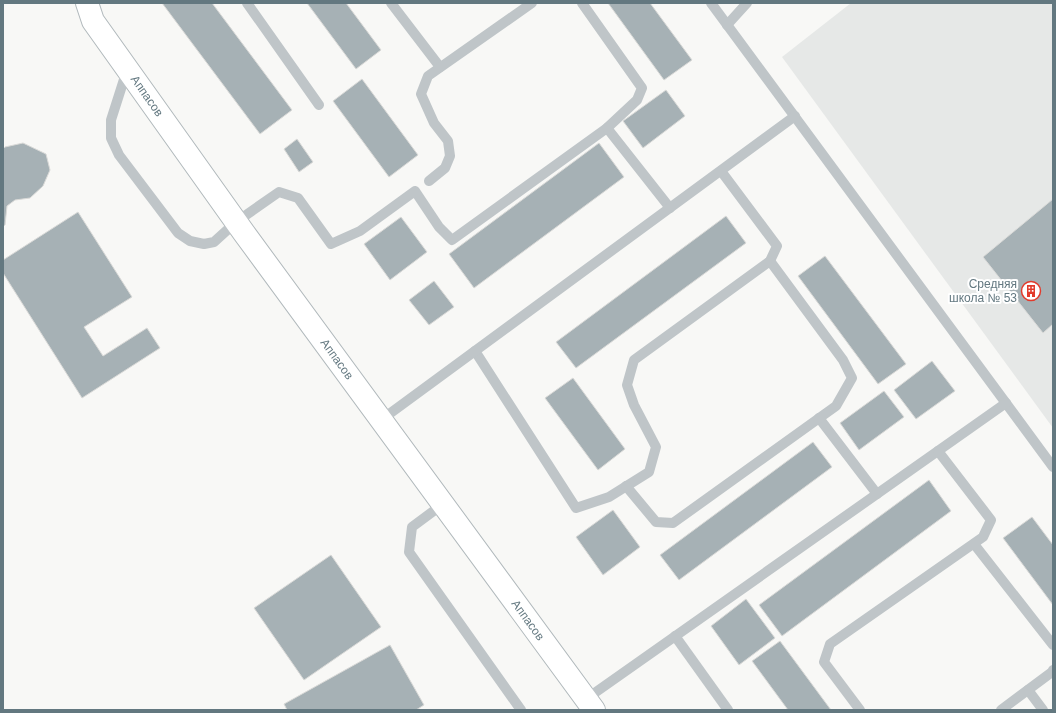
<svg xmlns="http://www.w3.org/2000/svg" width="1056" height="713" font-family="Helvetica,sans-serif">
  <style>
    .built { fill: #e6e8e7 }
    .building { fill: #a6b1b5; stroke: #dadad8 }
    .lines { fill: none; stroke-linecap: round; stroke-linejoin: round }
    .secondary-casing { stroke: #b1b9bc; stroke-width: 24 }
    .lane { stroke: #bfc5c8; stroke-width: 10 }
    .secondary { stroke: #fff; stroke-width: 22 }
    .labels { text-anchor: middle; stroke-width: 4; stroke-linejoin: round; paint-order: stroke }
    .street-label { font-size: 12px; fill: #637880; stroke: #fff }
    .poi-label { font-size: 12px; fill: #637880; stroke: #fff; text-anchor: end }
  </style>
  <rect width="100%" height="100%" fill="#f8f8f6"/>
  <path class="built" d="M851,3H1053V428L782,57Z"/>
  <g class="building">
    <path d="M162,3H212L292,110L260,134Z"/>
    <path d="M307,3H346L381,50L356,69Z"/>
    <path d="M608,3H650L692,60L664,80Z"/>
    <path d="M362,79L418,155L389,177L333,101Z"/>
    <path d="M666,90L685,116L643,148L623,121Z"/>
    <path d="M297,139L313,162L299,172L284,149Z"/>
    <path d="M23,143L46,154L50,170L43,186L30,198L15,200L7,206L5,225L3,227V149L5,147Z"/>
    <path d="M599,143L624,177L474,288L449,254Z"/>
    <path d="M1053,199V324L1043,333L983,257Z"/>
    <path d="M78,212L132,297L84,327L103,356L147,328L160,348L82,398L3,273V260Z"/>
    <path d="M726,216L746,243L576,368L556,342Z"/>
    <path d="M401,217L427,252L390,280L364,244Z"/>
    <path d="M825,256L906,364L878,384L798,276Z"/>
    <path d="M434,281L454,307L429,325L409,300Z"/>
    <path d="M932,361L955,391L916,419L894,390Z"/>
    <path d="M573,378L625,449L598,470L545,398Z"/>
    <path d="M884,391L904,417L859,450L840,423Z"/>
    <path d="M813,442L832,467L679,580L660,555Z"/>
    <path d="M929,480L951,511L782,636L759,605Z"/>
    <path d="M613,510L640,547L603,575L576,537Z"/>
    <path d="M1032,517L1053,545V605L1003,538Z"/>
    <path d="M331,555L381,627L304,680L254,608Z"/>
    <path d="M746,599L775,638L739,665L711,626Z"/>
    <path d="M780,641L831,710H788L752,661Z"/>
    <path d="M390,645L424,705L416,710H287L284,704Z"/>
  </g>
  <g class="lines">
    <defs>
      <path id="secondary" d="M87,3L93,21L244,233L594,710"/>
    </defs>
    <use href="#secondary" class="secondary-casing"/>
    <g class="lane">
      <path d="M247,3L319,105"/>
      <path d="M391,3L440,67"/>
      <path d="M711,3L1053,467"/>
      <path d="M727,25L747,3"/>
      <path d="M127,70L111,120V138L119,155L178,233L190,241L204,244L214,242L236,222L279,192L298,198L331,244L360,231L415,191L439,227L452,240L607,128L637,100L642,88L582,3"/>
      <path d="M607,128L670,208"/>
      <path d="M429,181L445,168L450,156L448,141L434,123L421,94L428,76L532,3"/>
      <path d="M475,351L576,508L609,497L649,472L656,447L634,405L627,385L634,360L770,261L777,246L721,171"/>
      <path d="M819,418L877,494"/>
      <path d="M381,420L795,116"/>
      <path d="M626,486L656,522L673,523L836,406L852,378L843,360L770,261"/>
      <path d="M443,504L412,527L409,552L521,710"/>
      <path d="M974,544L1053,645"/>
      <path d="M675,636L728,710"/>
      <path d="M1028,690L1043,710"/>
      <path d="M586,699L1006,403"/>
      <path d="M860,710L824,662L830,644L983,537L991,520L938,451"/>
      <path d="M1001,710L1052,672L1053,670"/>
    </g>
    <use href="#secondary" class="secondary"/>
  </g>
  <defs>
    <symbol id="building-ring" viewBox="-11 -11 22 22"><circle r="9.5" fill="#fff" stroke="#e23b2c" stroke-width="1.5"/><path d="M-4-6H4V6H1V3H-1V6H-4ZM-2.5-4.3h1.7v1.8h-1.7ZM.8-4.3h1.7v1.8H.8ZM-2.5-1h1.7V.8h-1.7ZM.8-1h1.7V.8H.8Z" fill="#e23b2c"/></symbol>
  </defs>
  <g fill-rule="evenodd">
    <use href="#building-ring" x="1020" y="280" width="22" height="22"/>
  </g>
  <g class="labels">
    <g class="street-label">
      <text transform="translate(147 96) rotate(55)" y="4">Аппасов</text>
      <text transform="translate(337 359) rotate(54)" y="4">Аппасов</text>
      <text transform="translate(528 620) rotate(54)" y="4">Аппасов</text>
    </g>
    <g class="poi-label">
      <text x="1017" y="288">Средняя<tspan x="1017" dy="14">школа № 53</tspan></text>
    </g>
  </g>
  <rect width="1056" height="713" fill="none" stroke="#637880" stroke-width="8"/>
</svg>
